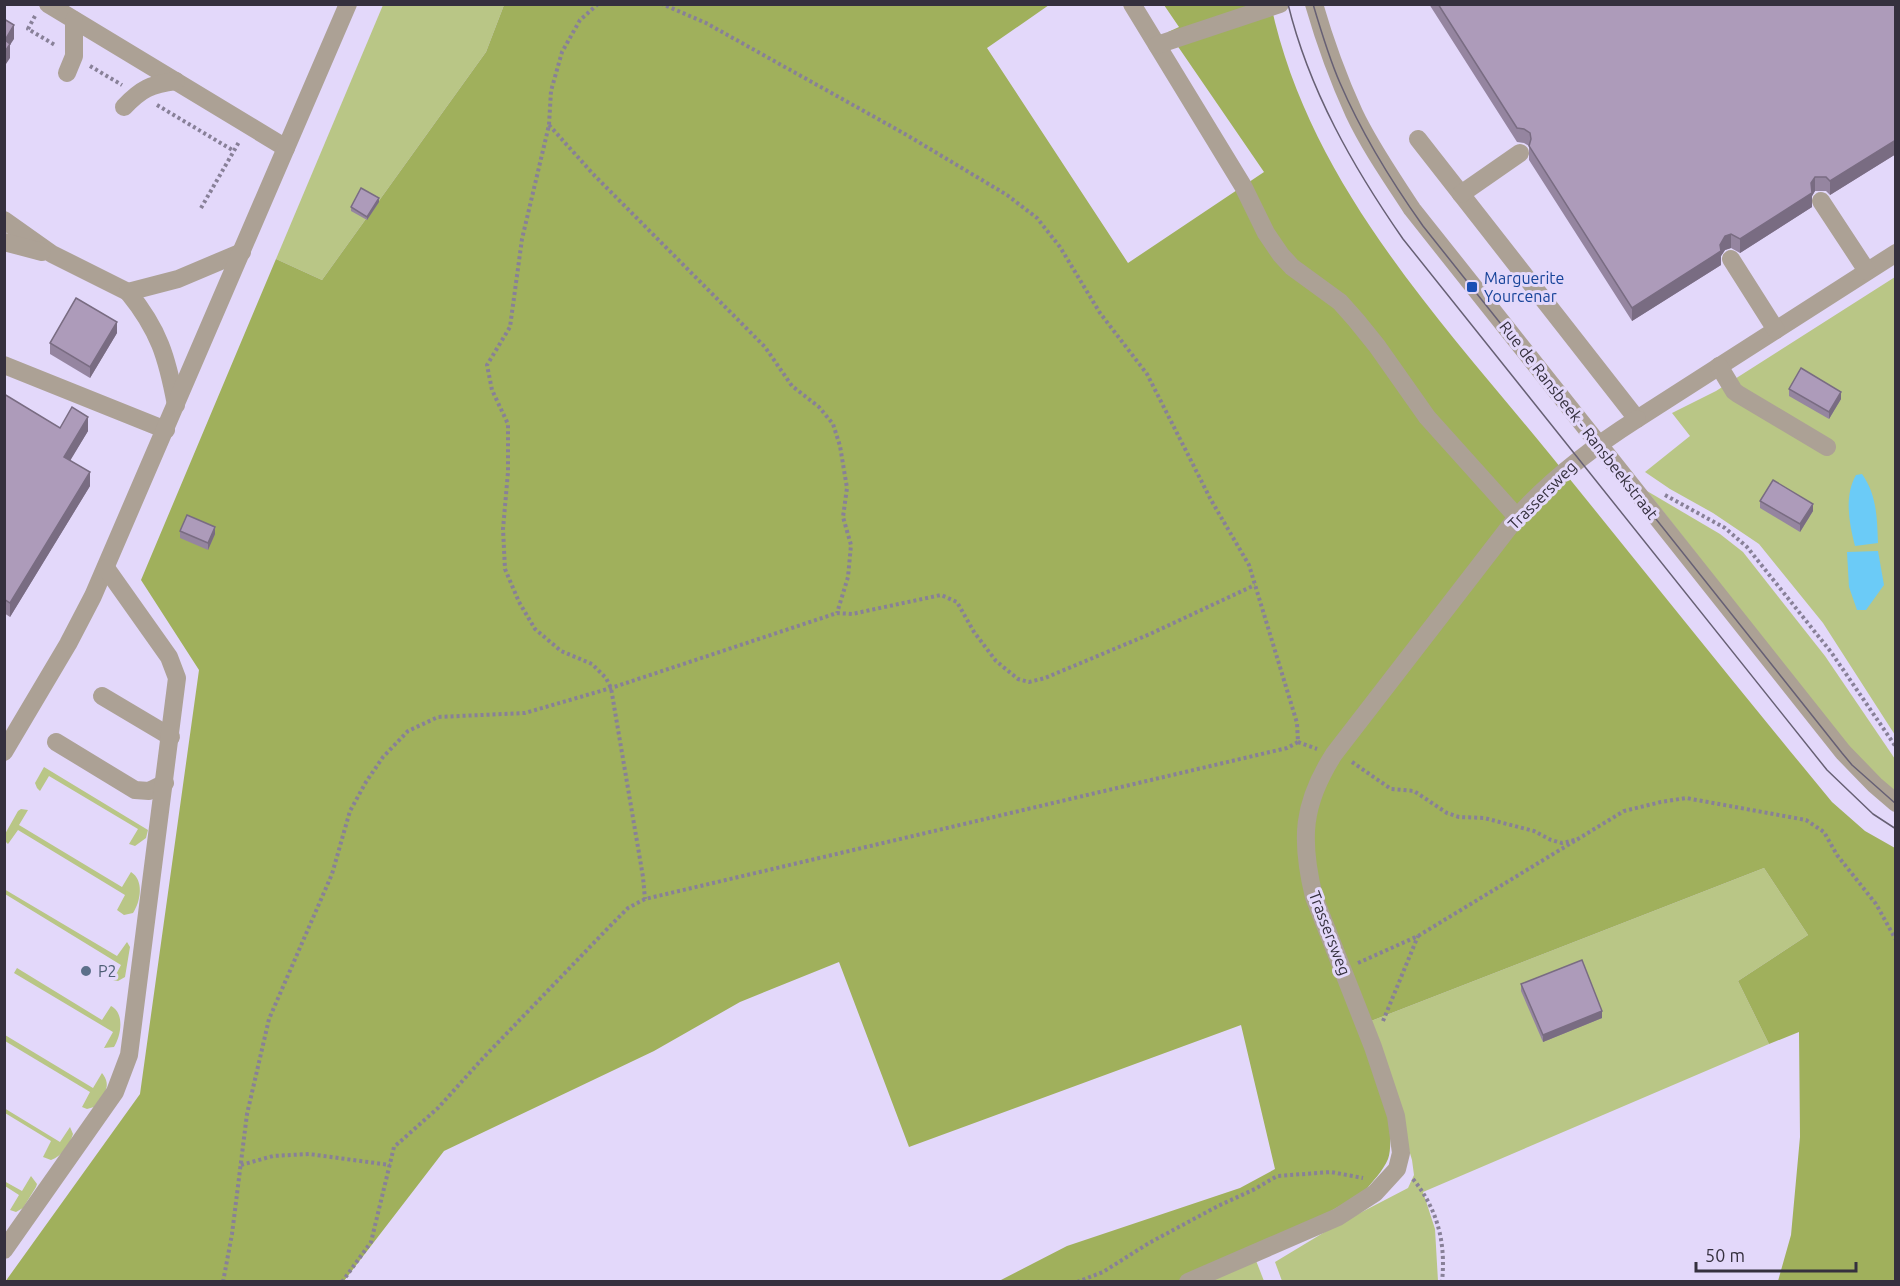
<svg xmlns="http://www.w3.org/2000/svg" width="1900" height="1286" font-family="Ubuntu,sans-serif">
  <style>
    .green { fill: #b9c686 }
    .forest { fill: #a0b05c }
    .water { fill: #6bcbf7 }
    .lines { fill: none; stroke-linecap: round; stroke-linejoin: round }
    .path { stroke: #888098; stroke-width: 4; stroke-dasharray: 3 3; stroke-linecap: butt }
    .minor { stroke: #aca195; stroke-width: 18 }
    .tram { stroke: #676074; stroke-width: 1.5 }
    .wall { fill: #9585a0 }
    .shaded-wall { fill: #796c82 }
    .building { fill: #ad9bba; stroke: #796c82; stroke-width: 1.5 }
    .transit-dot { fill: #1a4fb4; stroke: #e3d8fa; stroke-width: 2 }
    .service-dot { fill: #5c6f8a; stroke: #e3d8fa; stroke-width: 2 }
    .labels { text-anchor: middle; stroke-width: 6; stroke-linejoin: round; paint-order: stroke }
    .transit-label { font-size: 16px; fill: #164399; stroke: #e3d8fa; text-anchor: start }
    .street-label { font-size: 16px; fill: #35303e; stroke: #e3d8fa }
    .service-label { font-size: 16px; fill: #4e5e75; stroke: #e3d8fa; text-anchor: start }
  </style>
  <rect width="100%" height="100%" fill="#e3d8fa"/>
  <g class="green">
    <path d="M383,5H504L486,52L322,280L276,259Z"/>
    <path d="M1895,277V735L1823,623L1759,544L1713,513L1670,489L1645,472L1690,436L1672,413L1716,391Z"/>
    <path d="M1647,491L1720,534L1743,552L1825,656L1895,759V795L1857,759Z"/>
    <path d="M44,767L148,830L146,838L135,846L129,844L138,829L49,776L40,791L37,788L35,783Z"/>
    <path d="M21,809L28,810L19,825L122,887L131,872C144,880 141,901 133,913L124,915L117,910L125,895L18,830L8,844L5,841V834L18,811Z"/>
    <path d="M1764,868L1808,935L1738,981L1769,1044L1423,1192L1435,1229L1438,1281H1282L1275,1262L1333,1227L1408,1188L1414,1175L1412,1160L1371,1021Z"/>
    <path d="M4,889L117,956L127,942L130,947L125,977L118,981L113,980L121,965L5,894Z"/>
    <path d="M17,968L102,1020L111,1006C125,1013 121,1036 114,1047L104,1048L113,1032L14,973Z"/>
    <path d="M5,1035L93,1088L102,1073C113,1087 103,1095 94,1107L87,1109L82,1107L90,1092L5,1041Z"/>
    <path d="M4,1108L60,1142L70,1127L73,1134C70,1144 62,1156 51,1160L43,1157L51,1141L5,1113Z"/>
    <path d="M31,1176L37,1184L36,1187L23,1208L16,1212L10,1210L19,1195L5,1186L4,1181L22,1191Z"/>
    <path d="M1255,1258L1264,1281L1201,1282Z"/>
  </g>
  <path class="forest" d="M504,5H1049L987,48L1128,263L1264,172L1168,32L1179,27L1164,5H1271C1309,183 1440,320 1552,457C1645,572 1738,688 1832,802L1865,831L1895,848V1281H1778L1791,1235L1800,1137L1799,1032L1769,1044L1738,981L1808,935L1764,868L1371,1021C1377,1050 1397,1135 1388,1159C1383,1171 1372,1182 1363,1193L1206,1281H999L1067,1246L1240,1188L1275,1169L1241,1025L909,1147L839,962L740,1002L654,1051L444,1151L344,1281L5,1282L140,1094L199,670L141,580L276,259L322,280L486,52Z"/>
  <g class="water">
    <path d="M1862,474C1877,495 1877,518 1878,543L1855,546C1849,523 1844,496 1856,475Z"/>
    <path d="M1878,551L1884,585L1866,610H1857L1849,587L1847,552Z"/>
  </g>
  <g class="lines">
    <g class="path">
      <path d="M598,4L580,20L562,52L551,91L549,125L522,239L510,327L487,365L492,390L508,424V472L503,529L505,569L519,602L535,629L561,651L592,664L606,678L611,688L643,877L645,899"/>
      <path d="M35,16L28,29L55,45"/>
      <path d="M90,66L122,85"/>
      <path d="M157,105L234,151"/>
      <path d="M549,125L594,175L765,347L792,386L819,407L833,424L840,446L847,488L843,517L851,545L848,577L837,613"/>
      <path d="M201,208L239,142"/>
      <path d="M1665,495L1725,528L1747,547L1831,652L1896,747"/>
      <path d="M1298,742L1317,749"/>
      <path d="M1352,762L1391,789L1414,791L1447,813L1459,817L1484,818L1534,831L1551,840L1562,843L1579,839"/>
      <path d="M1358,963L1418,936L1624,811L1661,802L1686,798L1806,820L1824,832L1837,855L1876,904L1896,940"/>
      <path d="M1383,1021L1418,936"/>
      <path d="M241,1165L273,1156L309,1154L390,1165"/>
      <path d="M1413,1179C1438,1210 1446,1243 1442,1282"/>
      <path d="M223,1282L232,1234L247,1114L269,1019L332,874L350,811L366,782L383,757L408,731L438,717L525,713L611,688L837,613L852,614L941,595L957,602L974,632L996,661L1018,679L1029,682L1045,678L1150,634L1255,585"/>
      <path d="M342,1282L371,1242L394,1147L438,1108L484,1057L611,925L628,908L645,899L1287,748L1298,742L1297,723L1249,565L1211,500L1147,374L1100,313L1060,247L1037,218L1007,195L905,134L706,23L662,4"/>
      <path d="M1077,1282L1103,1272L1149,1243L1218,1206L1255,1189L1277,1176L1331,1172L1363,1178"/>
    </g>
    <g class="minor">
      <path d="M48,4L286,148"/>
      <path d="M1132,4L1243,186L1266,233L1281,255L1292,267L1340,302L1356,320L1377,346L1427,417L1517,517"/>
      <path d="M1314,4C1325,42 1338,78 1354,113C1370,147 1392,178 1412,209L1843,752L1875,785L1896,803"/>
      <path d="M1157,45L1280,4"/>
      <path d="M67,73L74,56V20"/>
      <path d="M124,107C141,89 151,84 176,81"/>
      <path d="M1418,139L1637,419L1896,253"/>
      <path d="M1461,194L1520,153"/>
      <path d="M1821,201L1867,271"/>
      <path d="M4,220L52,254L128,292"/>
      <path d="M4,242L42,252"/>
      <path d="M1731,259L1776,330"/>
      <path d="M4,365L166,430"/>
      <path d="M1719,366L1734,391L1738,394L1827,447"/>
      <path d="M176,405C167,357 159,330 128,292L178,279L242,252"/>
      <path d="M102,696L171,737"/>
      <path d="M56,742L135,790L149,791L165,783"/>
      <path d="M4,752L68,644L93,596L348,4"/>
      <path d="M4,1250L115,1092L129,1055L177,678L169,657L106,568"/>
      <path d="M1188,1282L1338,1217L1375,1193L1397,1169L1401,1153L1396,1116L1373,1047L1314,897C1300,839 1302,804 1334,754L1517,517C1552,478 1593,447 1637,419"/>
    </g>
    <g class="tram">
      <path d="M1288,4C1309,90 1353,167 1403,239L1827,770L1873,814L1896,829"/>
      <path d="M1313,4C1321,31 1329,58 1340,83C1362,134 1391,181 1423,226L1842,753L1852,765L1896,804"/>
    </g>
  </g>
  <g class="wall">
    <path d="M1429,4H1894L1896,6V154L1830,195L1826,191H1815L1812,196V207L1740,253L1731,248L1725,250L1721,256V265L1632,321L1529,160V146L1524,143L1517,142Z"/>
    <path d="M379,202L367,220L351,211V207Z"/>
    <path d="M117,333L90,378L50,354V343Z"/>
    <path d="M1789,389L1841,399L1829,419L1789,396Z"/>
    <path d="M4,394L60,428L88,431L70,460L90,486L10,617L4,613Z"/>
    <path d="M1760,501L1813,511L1800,532L1760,508Z"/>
    <path d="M180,531L215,534L208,550L180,538Z"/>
    <path d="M1521,984L1602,1018L1543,1042L1521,991Z"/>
  </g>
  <g class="shaded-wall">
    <path d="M14,25V39L10,45V58L4,67L5,40Z"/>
    <path d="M1896,140V154L1830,195V181Z"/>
    <path d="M1815,177V191L1812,196V207L1740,253V239Z"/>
    <path d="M379,198V202L367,220V217Z"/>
    <path d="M1731,234V248L1725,250L1721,256V265L1632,321V308L1725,236Z"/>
    <path d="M117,322V333L90,378V367Z"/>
    <path d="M1841,392V399L1829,419V412Z"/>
    <path d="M88,417V431L64,471V457Z"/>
    <path d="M90,472V486L10,617V603Z"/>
    <path d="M1813,504V511L1800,532V524Z"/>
    <path d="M215,527V534L208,550V543Z"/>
    <path d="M1602,1011V1018L1543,1042V1035Z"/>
  </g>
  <g class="building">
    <path d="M1438,4H1894L1896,6V140L1830,181L1826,177H1815L1811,183L1812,193L1740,239L1731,234L1725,236L1720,245L1721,251L1632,308L1529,146L1531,139L1530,133L1524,129L1517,128Z"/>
    <path d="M4,19L14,25L5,40L10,44L4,53Z"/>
    <path d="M361,188L379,198L367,217L351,207Z"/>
    <path d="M76,298L117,322L90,367L50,343Z"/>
    <path d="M1801,368L1841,392L1829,412L1789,389Z"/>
    <path d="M4,394L60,428L72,407L88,417L64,457L90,472L10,603L4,599Z"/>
    <path d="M1773,480L1813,504L1800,524L1760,501Z"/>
    <path d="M187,515L215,527L208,543L180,531Z"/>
    <path d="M1582,960L1602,1011L1543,1035L1521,984Z"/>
  </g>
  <rect class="transit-dot" x="1466" y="281" width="12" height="12" rx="3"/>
  <circle class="service-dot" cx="86" cy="971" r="6"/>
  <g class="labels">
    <g class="transit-label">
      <text x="1484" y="284">Marguerite<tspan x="1484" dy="18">Yourcenar</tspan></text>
    </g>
    <g class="street-label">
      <text transform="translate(1579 420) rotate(52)" y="6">Rue de Ransbeek - Ransbeekstraat</text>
      <text transform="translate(1542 495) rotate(-45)" y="6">Trassersweg</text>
      <text transform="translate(1330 933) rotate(69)" y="6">Trassersweg</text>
    </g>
    <g class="service-label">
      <text x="98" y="977">P2</text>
    </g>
  </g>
  <rect width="1900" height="1286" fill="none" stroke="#35303e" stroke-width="12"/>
  <path d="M1696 1262v9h160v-9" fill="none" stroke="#35303e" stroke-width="3"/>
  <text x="1705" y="1262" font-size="18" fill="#35303e" stroke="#e3d8fa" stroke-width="4.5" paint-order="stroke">50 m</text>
</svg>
